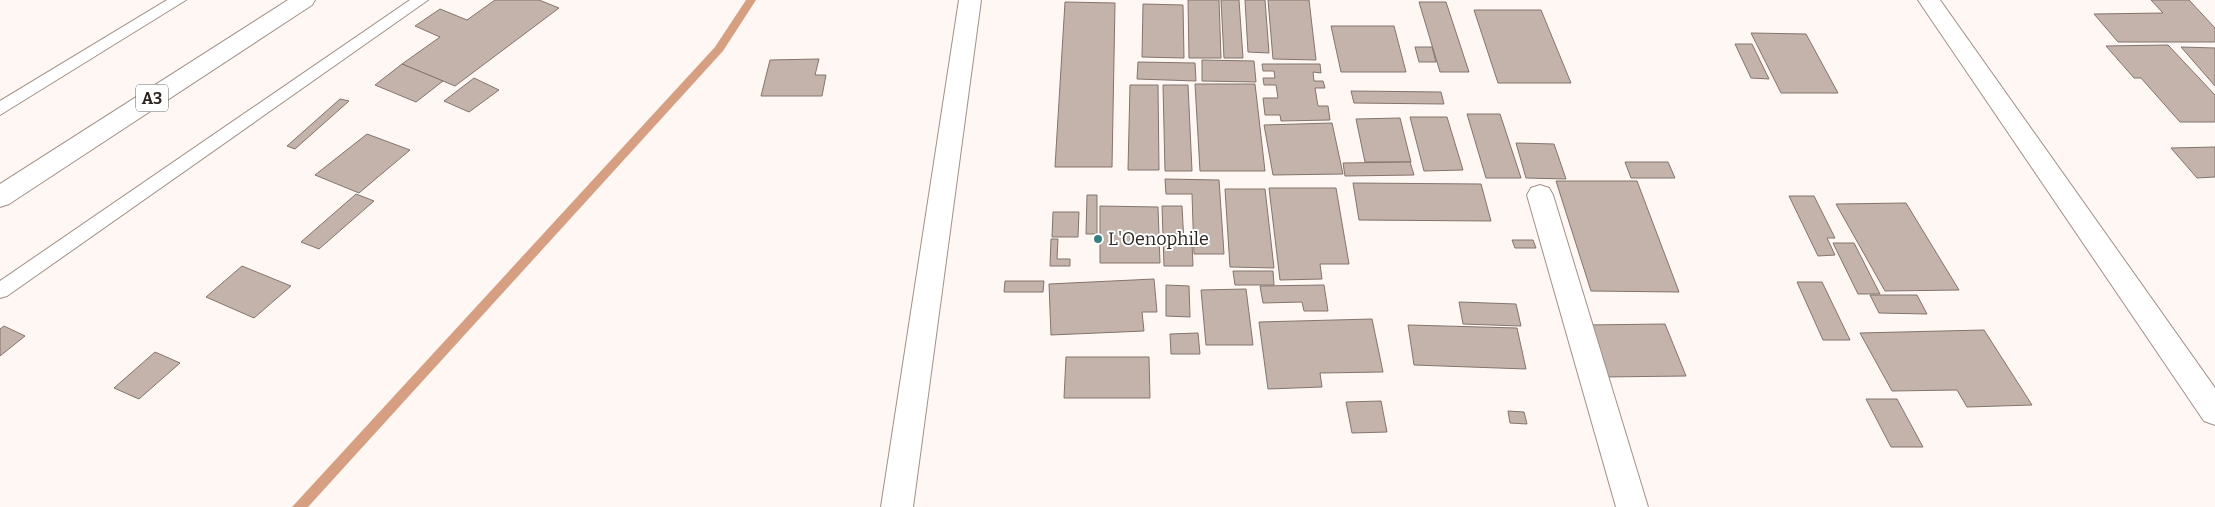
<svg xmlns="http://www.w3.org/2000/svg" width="2215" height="507" font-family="Bitter,serif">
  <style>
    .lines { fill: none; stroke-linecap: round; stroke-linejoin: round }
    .stream { fill: #d79f81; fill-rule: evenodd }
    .building { fill: #c4b3ab; stroke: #84746c }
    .service-casing { stroke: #a19088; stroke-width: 2 }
    .minor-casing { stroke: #a19088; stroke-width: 2 }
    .tertiary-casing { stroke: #a19088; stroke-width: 2 }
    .trunk-casing { stroke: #a19088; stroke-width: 2 }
    .service { fill: #fff; fill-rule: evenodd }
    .minor { fill: #fff; fill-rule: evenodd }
    .tertiary { fill: #fff; fill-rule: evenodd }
    .trunk { fill: #fff; fill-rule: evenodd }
    .poi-dot { fill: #367f82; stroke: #fff; stroke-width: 2 }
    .labels { text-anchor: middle; stroke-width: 4; stroke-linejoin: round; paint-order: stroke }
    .shield { fill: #fff; stroke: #6b6664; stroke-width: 1 }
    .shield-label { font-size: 16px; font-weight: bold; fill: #2b2421 }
    .poi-label { font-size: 18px; fill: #2b2421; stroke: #fff; text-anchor: start }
  </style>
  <rect width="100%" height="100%" fill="#fef7f3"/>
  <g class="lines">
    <path class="stream" d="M746,0H756L723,51L308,507H292L715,47Z"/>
  </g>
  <g class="building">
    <path d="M495,0H539L559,8L455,86L402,64L440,37L415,26L440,9L467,20Z"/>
    <path d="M1188,0H1219L1221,58H1189Z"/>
    <path d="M1221,0H1239L1243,58H1224Z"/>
    <path d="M1245,0H1265L1269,53L1248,52Z"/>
    <path d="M1268,0H1309L1316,60L1273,59Z"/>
    <path d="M2151,0H2189L2215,28V42H2118L2094,14L2163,13Z"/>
    <path d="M1065,2L1115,3L1112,167H1055Z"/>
    <path d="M1419,2H1446L1469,72H1440Z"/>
    <path d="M1143,4L1183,5L1184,58L1142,57Z"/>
    <path d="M1474,10H1541L1571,83H1498Z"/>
    <path d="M1331,26H1394L1406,72H1341Z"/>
    <path d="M1751,33L1806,34L1838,93H1781Z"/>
    <path d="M1735,44H1752L1769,79L1751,78Z"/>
    <path d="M2168,45L2215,95V122H2180L2141,78H2134L2106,46Z"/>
    <path d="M1415,47H1432L1436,62H1419Z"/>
    <path d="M2181,47L2215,48V86Z"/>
    <path d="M819,59L815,75H826L822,96H761L770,60Z"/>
    <path d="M1202,60L1254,61L1256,82L1202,81Z"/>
    <path d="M1138,62L1195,63L1196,81L1137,79Z"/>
    <path d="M402,64L443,81L416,102L375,85Z"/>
    <path d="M1262,64H1320L1321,73L1313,72L1314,81H1323L1325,88H1315L1318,106H1328L1330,120L1281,121L1280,115H1265L1263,98H1278L1276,85H1264L1263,78H1275L1274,71H1263Z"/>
    <path d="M474,78L499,90L469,112L444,101Z"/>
    <path d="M1195,84H1255L1265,171H1200Z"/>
    <path d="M1130,85H1158L1159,170H1128Z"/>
    <path d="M1163,85H1188L1192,171H1165Z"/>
    <path d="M1351,91L1441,92L1444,104L1354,103Z"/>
    <path d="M340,99L349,101L295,149L287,146Z"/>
    <path d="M1467,114H1500L1521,178H1486Z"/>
    <path d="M1410,117H1447L1463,170L1424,171Z"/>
    <path d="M1400,118L1411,162H1365L1356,119Z"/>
    <path d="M1332,123L1343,174L1273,175L1264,125Z"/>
    <path d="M367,134L410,150L359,193L315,175Z"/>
    <path d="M1516,143L1554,144L1566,179L1526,178Z"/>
    <path d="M2215,147V177L2197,178L2171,148Z"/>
    <path d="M1410,162L1414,175L1345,176L1343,163Z"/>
    <path d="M1625,162H1668L1675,178H1631Z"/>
    <path d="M1165,179L1219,180L1224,254H1194L1192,194H1166Z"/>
    <path d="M1556,181H1637L1679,292L1591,291Z"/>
    <path d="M1353,183L1481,184L1491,221L1359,220Z"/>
    <path d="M1269,188H1336L1349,264H1320L1322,279L1280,280Z"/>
    <path d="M1225,189H1265L1274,268L1230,267Z"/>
    <path d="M356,194L374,201L319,249L301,242Z"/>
    <path d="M1087,195H1097V234H1086Z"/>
    <path d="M1789,196H1814L1835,238H1827L1835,255L1818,256Z"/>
    <path d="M1906,203L1959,290L1885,291L1836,204Z"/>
    <path d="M1100,206L1158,207L1160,263H1100Z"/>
    <path d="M1162,206H1182L1184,243H1192L1193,266H1164Z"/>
    <path d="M1053,212H1079L1078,237H1052Z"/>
    <path d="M1051,239H1058L1057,259H1070V266H1050Z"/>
    <path d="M1512,240H1533L1536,248H1515Z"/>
    <path d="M1833,243H1854L1880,294H1858Z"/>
    <path d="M242,266L291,286L254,318L206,297Z"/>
    <path d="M1233,271H1273L1274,285H1235Z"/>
    <path d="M1154,279L1157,312H1142L1144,331L1051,335L1049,284Z"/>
    <path d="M1005,281H1044L1043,292H1004Z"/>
    <path d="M1797,282H1822L1850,340H1823Z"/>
    <path d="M1166,285L1189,286L1190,317L1166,316Z"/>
    <path d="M1324,285L1328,311H1304L1302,302L1263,303L1260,286Z"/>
    <path d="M1246,289L1253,345H1206L1201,290Z"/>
    <path d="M1870,295H1917L1927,314L1879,313Z"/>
    <path d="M1459,302L1516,304L1521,326L1463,324Z"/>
    <path d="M1372,319L1383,372L1320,373L1322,387L1268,389L1259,322Z"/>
    <path d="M1665,324L1686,376L1603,377L1585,325Z"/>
    <path d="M1408,325L1517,328L1526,369L1414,365Z"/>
    <path d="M4,326L25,336L0,356V329Z"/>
    <path d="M1984,330L2032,405L1967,407L1957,390L1892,391L1860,333Z"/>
    <path d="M1198,333L1200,354H1171L1170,334Z"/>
    <path d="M155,352L180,363L139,399L114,388Z"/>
    <path d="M1066,357H1149L1150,398H1064Z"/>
    <path d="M1866,399H1897L1923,447H1891Z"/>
    <path d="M1381,401L1387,432L1352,433L1346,402Z"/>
    <path d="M1508,411L1524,412L1527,424L1510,423Z"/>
  </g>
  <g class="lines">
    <defs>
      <g id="service">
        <path d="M167,0H186L0,115V101Z"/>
        <path d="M410,0H428L7,296L0,298V281Z"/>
      </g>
      <g id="minor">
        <path d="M959,0H981L913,507H881Z"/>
        <path d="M1540,185L1549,188L1553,195L1648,507H1616L1527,195L1531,188Z"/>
      </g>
      <path id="tertiary" d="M1918,0H1940L2215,388V425L2204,421Z"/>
      <path id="trunk" d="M288,0H315L312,5L9,204L0,207V184Z"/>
    </defs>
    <use href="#service" class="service-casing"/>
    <use href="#minor" class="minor-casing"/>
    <use href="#tertiary" class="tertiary-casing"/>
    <use href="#trunk" class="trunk-casing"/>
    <use href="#service" class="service"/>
    <use href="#minor" class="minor"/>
    <use href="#tertiary" class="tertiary"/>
    <use href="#trunk" class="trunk"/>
  </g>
  <circle class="poi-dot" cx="1098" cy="239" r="5"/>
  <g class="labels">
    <rect class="shield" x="136" y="84.5" width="32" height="27" rx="4"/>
    <g class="shield-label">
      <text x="152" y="104">A3</text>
    </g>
    <g class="poi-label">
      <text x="1108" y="245">L'Oenophile</text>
    </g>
  </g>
</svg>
